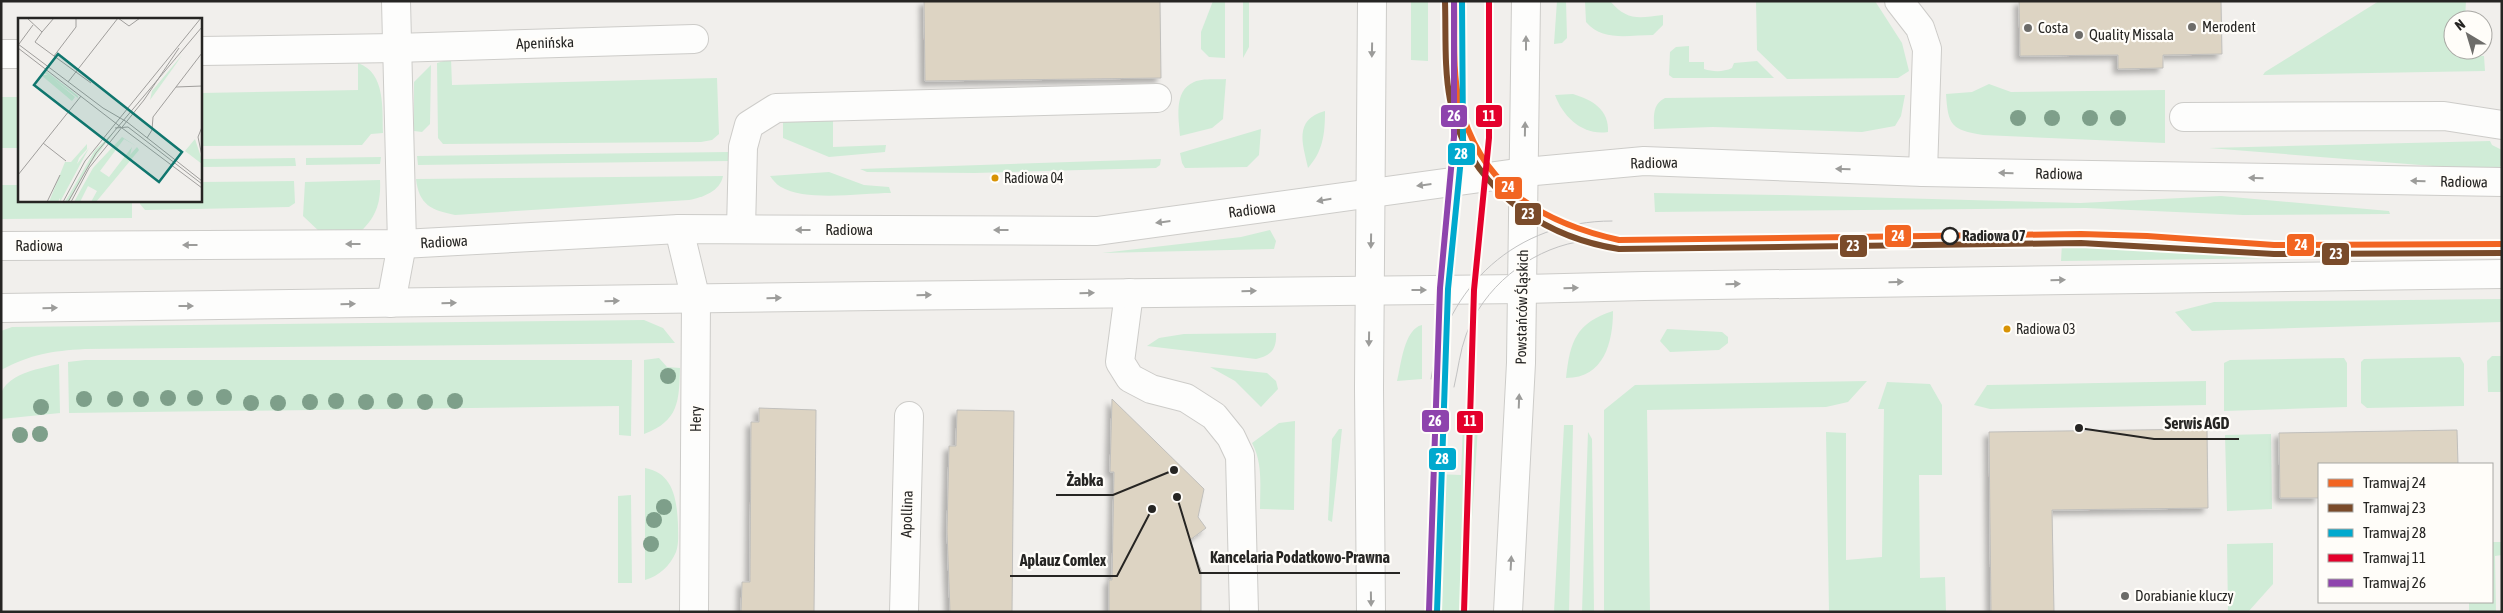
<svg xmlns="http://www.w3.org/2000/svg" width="2503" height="613" font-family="'Asap Condensed',sans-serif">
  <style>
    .green { fill: #d0ecd7 }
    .building { fill: #ddd4c3; stroke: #c0bfbc; filter: url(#shadow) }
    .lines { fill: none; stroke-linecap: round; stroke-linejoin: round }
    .minor-casing { stroke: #cdccc9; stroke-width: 30 }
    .major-casing { stroke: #cdccc9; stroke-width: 30 }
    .minor { stroke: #fdfdfc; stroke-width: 28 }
    .major { stroke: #fdfdfc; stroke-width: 28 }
    .tram { stroke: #c2c2c2; stroke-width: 1 }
    .tram-1-casing { stroke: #fffdf9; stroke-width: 10 }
    .tram-2-casing { stroke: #fffdf9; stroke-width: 10 }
    .tram-3-casing { stroke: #fffdf9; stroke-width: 10 }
    .tram-4-casing { stroke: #fffdf9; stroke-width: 10 }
    .tram-5-casing { stroke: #fffdf9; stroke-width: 10 }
    .tram-1 { stroke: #f26522; stroke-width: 6 }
    .tram-2 { stroke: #7a4b2a; stroke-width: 6 }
    .tram-3 { stroke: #00a9ce; stroke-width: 6 }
    .tram-4 { stroke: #e4002b; stroke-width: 6 }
    .tram-5 { stroke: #8e44ad; stroke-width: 6 }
    .tree { fill: #7e9f8a }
    .oneway { fill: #9c9c9a }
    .poi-dot { fill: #6d6c69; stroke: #fffdf9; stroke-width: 2 }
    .bus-dot { fill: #d89305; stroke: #fffdf9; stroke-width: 2 }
    .stop-dot { fill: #fffdf9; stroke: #262523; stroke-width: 2.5 }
    .labels { text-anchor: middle; stroke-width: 4.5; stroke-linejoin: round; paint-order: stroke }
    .bus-label { font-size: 14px; fill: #262523; stroke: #fffdf9; text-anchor: start }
    .poi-label { font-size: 15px; fill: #262523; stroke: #fffdf9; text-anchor: start }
    .street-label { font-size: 15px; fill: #262523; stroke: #fffdf9 }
    .stop-label { font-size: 15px; font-weight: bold; fill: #262523; stroke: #fffdf9; text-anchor: start }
    .inset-road { fill: none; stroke: #a09e9c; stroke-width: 1 }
    .view { fill: #0f766e; fill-opacity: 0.15; stroke: #0f766e; stroke-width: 2.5 }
    .inset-edge { fill: none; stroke: #262523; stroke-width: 2.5 }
    .leader { fill: none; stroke: #262523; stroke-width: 2 }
    .callout-dot { fill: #262523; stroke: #fffdf9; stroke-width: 2 }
    .callout-label { font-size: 16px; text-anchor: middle; font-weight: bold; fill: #262523; stroke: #fffdf9; stroke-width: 4.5; stroke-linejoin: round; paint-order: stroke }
    .line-badge { stroke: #fffdf9; stroke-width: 2 }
    .badge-label { font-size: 14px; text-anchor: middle; font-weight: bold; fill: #fff }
  </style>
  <defs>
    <filter id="shadow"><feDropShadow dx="-4.5" dy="4.5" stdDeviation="2.5" flood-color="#0004"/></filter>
  </defs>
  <rect width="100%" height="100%" fill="#f1efec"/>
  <g class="green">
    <path d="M1213,1H1225V58L1209,57L1201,49V32Z"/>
    <path d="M1243,1H1249V47L1243,58Z"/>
    <path d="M1411,1H1428V61L1411,60Z"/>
    <path d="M1557,1H1566L1567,38L1562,43L1554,44Z"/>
    <path d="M1585,1H1610C1627,21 1638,18 1663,15V25L1653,35C1629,35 1603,42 1586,22Z"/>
    <path d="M1756,1H1875L1902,43L1909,71L1898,78L1787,79L1757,50Z"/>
    <path d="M2379,1H2466L2465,20H2453V50H2463V54L2484,56L2485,71L2263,75L2265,72Z"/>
    <path d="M1689,46V62H1704V69C1713,72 1724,72 1732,68L1734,63L1757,61L1774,78H1673L1669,75L1670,52L1676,47Z"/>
    <path d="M451,59L452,85L717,78L719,134L712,140L701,142L443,144L438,138L437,63Z"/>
    <path d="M358,63C386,73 382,109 383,133L371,134L362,145L200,146V93L358,90Z"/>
    <path d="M431,65L430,124L422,132L414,131V82Z"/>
    <path d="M1226,79L1223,119L1212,128L1180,136C1179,119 1173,91 1194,82C1203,78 1217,80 1226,79Z"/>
    <path d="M1989,84L2011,92L2165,90V143L1983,135C1951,130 1948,125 1946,94L1972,92Z"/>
    <path d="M1573,94C1592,100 1609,109 1608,132C1583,136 1563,117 1555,95Z"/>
    <path d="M1905,95L1901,116L1895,126L1862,132L1713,127L1654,129C1654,117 1652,104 1665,98Z"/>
    <rect x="1" y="97" width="18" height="51"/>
    <path d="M1325,111C1325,134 1323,151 1308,168C1303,144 1293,120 1325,111Z"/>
    <path d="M833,120V147L886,145L885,152L829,157L783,138V121Z"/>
    <path d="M1261,129L1259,155L1247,167L1185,168L1182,163L1180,153Z"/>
    <path d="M2490,141L2492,145L2502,150V165L2495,171L2209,148Z"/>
    <path d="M729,152L730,161L418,165L417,156Z"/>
    <path d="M381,157L380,164L306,165V158Z"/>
    <path d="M295,158L296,166L200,167V159Z"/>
    <path d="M1161,159L1160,165L1156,168L975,173L867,172L860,169Z"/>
    <path d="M829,172L864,185L889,187L891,193C862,193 806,202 781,187C777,185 773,180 770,176Z"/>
    <path d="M723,176C720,191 704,197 689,200L455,215C431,210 419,205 416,179Z"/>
    <path d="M380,180C381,201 377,216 361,231L321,233L303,216L305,182Z"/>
    <path d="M294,181L295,203L289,207L145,210L140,204V200H200V182Z"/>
    <path d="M1,185H19V200H132V218L1,219Z"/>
    <path d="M1654,193L1783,195L2080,203L2221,196L2389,211L2390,214L2243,215L2086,208L1655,212Z"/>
    <path d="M1270,230L1276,241L1274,249L1102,253L1241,237Z"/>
    <path d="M2062,243L2292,254V258L2061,261Z"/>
    <path d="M2502,299V322L2192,331L2175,312L2214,302Z"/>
    <path d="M1613,311C1613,342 1604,378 1566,378C1570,341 1576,323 1613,311Z"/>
    <path d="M644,320L663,328L675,343L85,349C51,351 32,354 1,370V331L12,327Z"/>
    <path d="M1422,325V379L1397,381C1401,365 1404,329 1422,325Z"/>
    <path d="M1667,329L1722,332L1728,337V343L1719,350L1670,352L1660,341Z"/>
    <path d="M1276,333C1277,349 1271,356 1256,359L1147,346L1159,338L1184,334Z"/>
    <path d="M2492,356H2502V392H2488L2487,361Z"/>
    <path d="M2460,357L2464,364V406L2367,408L2361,403V362L2364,359Z"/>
    <path d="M659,358L667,367L680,368C679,401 679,421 644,434V360Z"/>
    <path d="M2344,358L2347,363V407L2224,411V363L2230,360Z"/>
    <path d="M85,360H632L631,436L619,435V406L69,413L68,362Z"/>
    <path d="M59,364L60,413L1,419C1,411 0,398 2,391C11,373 41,368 59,364Z"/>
    <path d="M1210,367L1267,373L1276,381L1278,389L1261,407L1235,381Z"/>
    <path d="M1867,381L1848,402L1826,407L1647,410L1650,612H1604V410L1635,385Z"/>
    <path d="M2206,381V405L1990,409L1974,405L1987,385Z"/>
    <path d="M1887,382L1930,384L1942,405V475H1919L1920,578L1945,577L1946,612H1829L1826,432L1846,433V560L1882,557L1884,409H1878Z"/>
    <path d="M1295,421L1294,510L1260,509C1260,487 1263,463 1252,443L1279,423Z"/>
    <path d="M1463,424L1478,427L1466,612H1432L1436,474L1461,475Z"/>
    <path d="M1564,425H1573L1569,612H1554Z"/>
    <path d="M1339,429H1342L1332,522L1328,520L1332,439Z"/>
    <path d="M1588,432L1592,439L1594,612H1582Z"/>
    <path d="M2271,434L2272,509L2227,511L2225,435Z"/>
    <path d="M645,468C674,473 677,501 678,525C678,534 679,544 676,552C670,566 659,576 645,580Z"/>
    <path d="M631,495L632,583H618V496Z"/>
    <path d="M2492,542H2502V555L2495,556L2496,612H2448L2469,611V602H2492Z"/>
    <path d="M2273,543V584L2248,612H2228L2227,544Z"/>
  </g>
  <g class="building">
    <path d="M924,1H1160L1161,78L925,81Z"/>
    <path d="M2019,1H2221L2222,54L2163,55V68L2118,69V55L2020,56Z"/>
    <path d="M1112,399L1204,489L1198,517L1206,528L1190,540L1201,570V612H1109V580H1112L1114,472H1110Z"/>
    <path d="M759,408L816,410L814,612H741L742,582H750L751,422H759Z"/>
    <path d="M957,410L1014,411L1012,612H950L947,531L949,446H956Z"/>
    <path d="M2207,429L2208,508L2052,510L2054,612H1991L1989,432Z"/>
    <path d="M2457,430L2458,464H2319V498H2280L2279,433Z"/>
  </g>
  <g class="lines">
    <defs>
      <g id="minor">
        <path d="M1899,1L1920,28L1927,49L1923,172"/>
        <path d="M200,51L395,48L694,39"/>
        <path d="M1,54H19"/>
        <path d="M2184,117L2444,116L2502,125"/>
        <path d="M1524,172L1644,161L1923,172L2502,182"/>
        <path d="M679,229L696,300L694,612"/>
        <path d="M741,229L743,147L749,125L776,108L1157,98"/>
        <path d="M1522,289L1644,286L2502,274"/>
        <path d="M1129,293L1120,362L1130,378L1151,389L1186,398L1214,416L1231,437L1240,456L1244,612"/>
        <path d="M391,303L402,244L396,1"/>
        <path d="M904,612L909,416"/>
      </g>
      <g id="major">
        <path d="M1,246L402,244L679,229L1097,231L1524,172"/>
        <path d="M1,308L876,296L1522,289"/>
        <path d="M1371,612L1369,388L1372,1"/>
        <path d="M1508,612L1521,363L1526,1"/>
      </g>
    </defs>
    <use href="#minor" class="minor-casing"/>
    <use href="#major" class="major-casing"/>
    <use href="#minor" class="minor"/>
    <use href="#major" class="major"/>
    <g class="tram">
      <path d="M1431,379C1446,285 1517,221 1612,221"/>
      <path d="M1454,387C1458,370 1460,351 1466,335C1483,288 1528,251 1577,242C1591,239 1605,240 1619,240"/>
    </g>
    <defs>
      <path id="tram-1" d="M1454,1C1455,34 1452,69 1459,101C1479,185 1539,222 1619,240L2081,234L2147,236L2274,245L2502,244"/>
      <path id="tram-2" d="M1445,1C1446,34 1444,68 1450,100C1466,184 1538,236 1619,249L2081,243L2274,254L2502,253"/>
      <path id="tram-3" d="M1437,612L1448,289L1463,138L1462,1"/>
      <path id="tram-4" d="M1464,612L1474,290L1489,138V1"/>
      <path id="tram-5" d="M1429,611L1440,288L1454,137V1"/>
    </defs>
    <use href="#tram-1" class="tram-1-casing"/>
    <use href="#tram-2" class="tram-2-casing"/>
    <use href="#tram-3" class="tram-3-casing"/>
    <use href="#tram-4" class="tram-4-casing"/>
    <use href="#tram-5" class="tram-5-casing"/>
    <use href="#tram-1" class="tram-1"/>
    <use href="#tram-2" class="tram-2"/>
    <use href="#tram-3" class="tram-3"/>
    <use href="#tram-4" class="tram-4"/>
    <use href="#tram-5" class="tram-5"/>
  </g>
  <g class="tree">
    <circle cx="2018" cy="118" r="8"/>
    <circle cx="2052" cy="118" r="8"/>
    <circle cx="2090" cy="118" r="8"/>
    <circle cx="2118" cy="118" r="8"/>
    <circle cx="668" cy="376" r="8"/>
    <circle cx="224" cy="397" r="8"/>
    <circle cx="168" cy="398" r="8"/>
    <circle cx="195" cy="398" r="8"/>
    <circle cx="84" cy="399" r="8"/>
    <circle cx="115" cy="399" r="8"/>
    <circle cx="141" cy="399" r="8"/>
    <circle cx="336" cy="401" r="8"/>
    <circle cx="395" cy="401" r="8"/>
    <circle cx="455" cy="401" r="8"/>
    <circle cx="310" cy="402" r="8"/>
    <circle cx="366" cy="402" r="8"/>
    <circle cx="425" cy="402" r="8"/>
    <circle cx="251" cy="403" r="8"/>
    <circle cx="278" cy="403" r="8"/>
    <circle cx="41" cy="407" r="8"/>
    <circle cx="40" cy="434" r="8"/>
    <circle cx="20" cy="435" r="8"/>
    <circle cx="664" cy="507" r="8"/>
    <circle cx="654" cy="520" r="8"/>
    <circle cx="651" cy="544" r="8"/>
  </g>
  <defs><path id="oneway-solid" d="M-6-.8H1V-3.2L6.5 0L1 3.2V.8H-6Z" transform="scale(1.25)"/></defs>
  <g class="oneway">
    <use href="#oneway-solid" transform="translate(1526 43) rotate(-90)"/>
    <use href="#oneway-solid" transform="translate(1372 50) rotate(91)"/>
    <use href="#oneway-solid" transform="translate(1525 129) rotate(-89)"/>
    <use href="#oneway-solid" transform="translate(1843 169) rotate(-178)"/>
    <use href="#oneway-solid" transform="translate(2006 173) rotate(-179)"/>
    <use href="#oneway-solid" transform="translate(2256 178) rotate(-179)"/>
    <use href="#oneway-solid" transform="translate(2418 181) rotate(-179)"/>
    <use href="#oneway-solid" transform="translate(1424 185) rotate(173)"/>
    <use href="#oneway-solid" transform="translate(1324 200) rotate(170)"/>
    <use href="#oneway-solid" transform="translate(1163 222) rotate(173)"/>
    <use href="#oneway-solid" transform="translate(803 230) rotate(-180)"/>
    <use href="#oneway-solid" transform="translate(1001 230) rotate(-180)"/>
    <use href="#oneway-solid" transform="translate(1371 241) rotate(91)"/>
    <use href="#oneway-solid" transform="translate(353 244) rotate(180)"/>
    <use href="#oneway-solid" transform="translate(190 245) rotate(180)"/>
    <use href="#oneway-solid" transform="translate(2058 280) rotate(-1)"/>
    <use href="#oneway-solid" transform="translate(1896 282) rotate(-1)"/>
    <use href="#oneway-solid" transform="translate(1733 284) rotate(-1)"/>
    <use href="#oneway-solid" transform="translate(1571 288) rotate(-2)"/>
    <use href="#oneway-solid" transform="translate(1419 290)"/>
    <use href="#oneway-solid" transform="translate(1249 291) rotate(-1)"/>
    <use href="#oneway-solid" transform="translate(1087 293) rotate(-1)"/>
    <use href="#oneway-solid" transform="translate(924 295) rotate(-1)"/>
    <use href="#oneway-solid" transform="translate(774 298) rotate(-1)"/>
    <use href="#oneway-solid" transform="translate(612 301) rotate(-1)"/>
    <use href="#oneway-solid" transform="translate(449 303) rotate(-1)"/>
    <use href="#oneway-solid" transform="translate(348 304) rotate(-1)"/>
    <use href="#oneway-solid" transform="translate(186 306)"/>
    <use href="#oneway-solid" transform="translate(50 308) rotate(-1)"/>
    <use href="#oneway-solid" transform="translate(1369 339) rotate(91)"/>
    <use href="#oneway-solid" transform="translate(1519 401) rotate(-88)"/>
    <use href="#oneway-solid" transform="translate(1511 563) rotate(-87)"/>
    <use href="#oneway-solid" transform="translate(1371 599) rotate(89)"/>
  </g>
  <g class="poi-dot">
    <circle cx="2192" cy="27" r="5"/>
    <circle cx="2028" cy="28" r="5"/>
    <circle cx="2079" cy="35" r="5"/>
    <circle cx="2125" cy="596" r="5"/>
  </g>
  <g class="bus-dot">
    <circle cx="995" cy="178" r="4.5"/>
    <circle cx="2007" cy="329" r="4.5"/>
  </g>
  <circle class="stop-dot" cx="1950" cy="236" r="8"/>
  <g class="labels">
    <g class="bus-label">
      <text x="1004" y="183">Radiowa 04</text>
      <text x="2016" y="334">Radiowa 03</text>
    </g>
    <g class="poi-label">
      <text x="2202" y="32">Merodent</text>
      <text x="2038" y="33">Costa</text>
      <text x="2089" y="40">Quality Missala</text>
      <text x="2135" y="601">Dorabianie kluczy</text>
    </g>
    <g class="street-label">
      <text transform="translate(545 43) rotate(-2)" y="5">Apenińska</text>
      <text transform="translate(1654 163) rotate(-1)" y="5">Radiowa</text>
      <text transform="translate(2059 174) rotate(1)" y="5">Radiowa</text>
      <text transform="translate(2464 182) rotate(1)" y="5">Radiowa</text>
      <text transform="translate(1252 210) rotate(-7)" y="5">Radiowa</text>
      <text x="849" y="235">Radiowa</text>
      <text transform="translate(444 242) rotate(-3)" y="5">Radiowa</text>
      <text x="39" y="251">Radiowa</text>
      <text transform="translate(1522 307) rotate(-89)" y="5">Powstańców Śląskich</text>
      <text transform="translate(696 419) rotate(-90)" y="5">Hery</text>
      <text transform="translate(907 514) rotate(-88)" y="5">Apollina</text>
    </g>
    <g class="stop-label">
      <text x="1962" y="241">Radiowa 07</text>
    </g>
  </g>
  <g transform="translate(18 18)">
    <rect width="184" height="184" fill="#f1efec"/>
    <path d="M164,37L158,46L132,82L134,73ZM28,53L60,78V80L34,60L57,79L54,83L23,57H30L24,54ZM96,114L68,152L51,184H47L77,132ZM104,119L118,128L106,121L82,153L91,159L114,129L112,137L119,129L121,132L78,184H73L79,173L70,168L62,184H56L75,150ZM177,121L184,142V146L167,133ZM69,126V131L61,140L59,146L71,130L42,184V180L40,184H31L47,144H53Z" fill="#d0ecd7"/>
    <path class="inset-road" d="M9,0L24,14L17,24L36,38L58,9V0M100,0L111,8L122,0M24,14L36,0M0,26L85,90L109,104M1,26L15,7M0,30L104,110M36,38L73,65M50,64L100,0M158,69L184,68M109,104L184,163M184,109L180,119L184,138M97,110L110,109L184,166M104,110L184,170M129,120L134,112L135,99L184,35M25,125L48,143M0,157L63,78M29,184L42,157M45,184L67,143L183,0M50,184L78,135L184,9M53,184L71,150L126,82L161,30"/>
    <path class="view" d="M40,36L164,134L141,164L16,67Z"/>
    <rect width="184" height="184" class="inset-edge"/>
  </g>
  <path class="leader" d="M2079 428L2154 439H2239M1174 470L1113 495H1056M1177 497L1200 573H1400M1152 509L1117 576H1010"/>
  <g class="callout-dot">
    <circle cx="2079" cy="428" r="5"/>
    <circle cx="1174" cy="470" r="5"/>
    <circle cx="1177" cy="497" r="5"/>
    <circle cx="1152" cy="509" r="5"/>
  </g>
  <g class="callout-label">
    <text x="2197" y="429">Serwis AGD</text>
    <text x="1085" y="486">Żabka</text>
    <text x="1300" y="563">Kancelaria Podatkowo-Prawna</text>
    <text x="1063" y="566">Aplauz Comlex</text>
  </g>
  <g class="line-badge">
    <rect x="1440" y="104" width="28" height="24" rx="5" fill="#8e44ad"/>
    <rect x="1475" y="104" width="28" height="24" rx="5" fill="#e4002b"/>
    <rect x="1447" y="142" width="29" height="24" rx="5" fill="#00a9ce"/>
    <rect x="1494" y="176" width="29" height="24" rx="5" fill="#f26522"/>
    <rect x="1514" y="202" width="28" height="24" rx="5" fill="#7a4b2a"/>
    <rect x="1884" y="224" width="28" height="24" rx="5" fill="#f26522"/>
    <rect x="2286" y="233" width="29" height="24" rx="5" fill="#f26522"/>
    <rect x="1839" y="234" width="29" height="24" rx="5" fill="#7a4b2a"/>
    <rect x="2321" y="242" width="29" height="24" rx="5" fill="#7a4b2a"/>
    <rect x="1421" y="409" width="29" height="24" rx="5" fill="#8e44ad"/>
    <rect x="1456" y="410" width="28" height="24" rx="5" fill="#e4002b"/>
    <rect x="1428" y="447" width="29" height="24" rx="5" fill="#00a9ce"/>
  </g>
  <g class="badge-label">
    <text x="1454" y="121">26</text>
    <text x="1489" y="121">11</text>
    <text x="1461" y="159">28</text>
    <text x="1508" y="192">24</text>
    <text x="1528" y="219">23</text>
    <text x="1898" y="241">24</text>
    <text x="2301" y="250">24</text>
    <text x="1853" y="251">23</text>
    <text x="2336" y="259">23</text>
    <text x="1435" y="426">26</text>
    <text x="1470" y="426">11</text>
    <text x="1442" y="464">28</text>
  </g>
  <rect width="2503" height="613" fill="none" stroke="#262523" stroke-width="5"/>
  <rect x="2318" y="463" width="175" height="140" fill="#fffdf9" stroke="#a8a7a3"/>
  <rect x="2328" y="479" width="25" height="8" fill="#f26522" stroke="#a8a7a3"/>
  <text x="2363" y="488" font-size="15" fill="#262523">Tramwaj 24</text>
  <rect x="2328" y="504" width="25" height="8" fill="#7a4b2a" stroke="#a8a7a3"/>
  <text x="2363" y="513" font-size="15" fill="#262523">Tramwaj 23</text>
  <rect x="2328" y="529" width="25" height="8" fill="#00a9ce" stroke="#a8a7a3"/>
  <text x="2363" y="538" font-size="15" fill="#262523">Tramwaj 28</text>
  <rect x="2328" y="554" width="25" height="8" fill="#e4002b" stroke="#a8a7a3"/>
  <text x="2363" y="563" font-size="15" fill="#262523">Tramwaj 11</text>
  <rect x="2328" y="579" width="25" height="8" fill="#8e44ad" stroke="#a8a7a3"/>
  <text x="2363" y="588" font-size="15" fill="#262523">Tramwaj 26</text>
  <g transform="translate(2468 35) rotate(322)"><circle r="24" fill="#fffdf9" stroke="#a8a7a3"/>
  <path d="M0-4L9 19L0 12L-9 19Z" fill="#6d6c69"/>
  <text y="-8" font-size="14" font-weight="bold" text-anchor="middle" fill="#262523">N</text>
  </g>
</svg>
